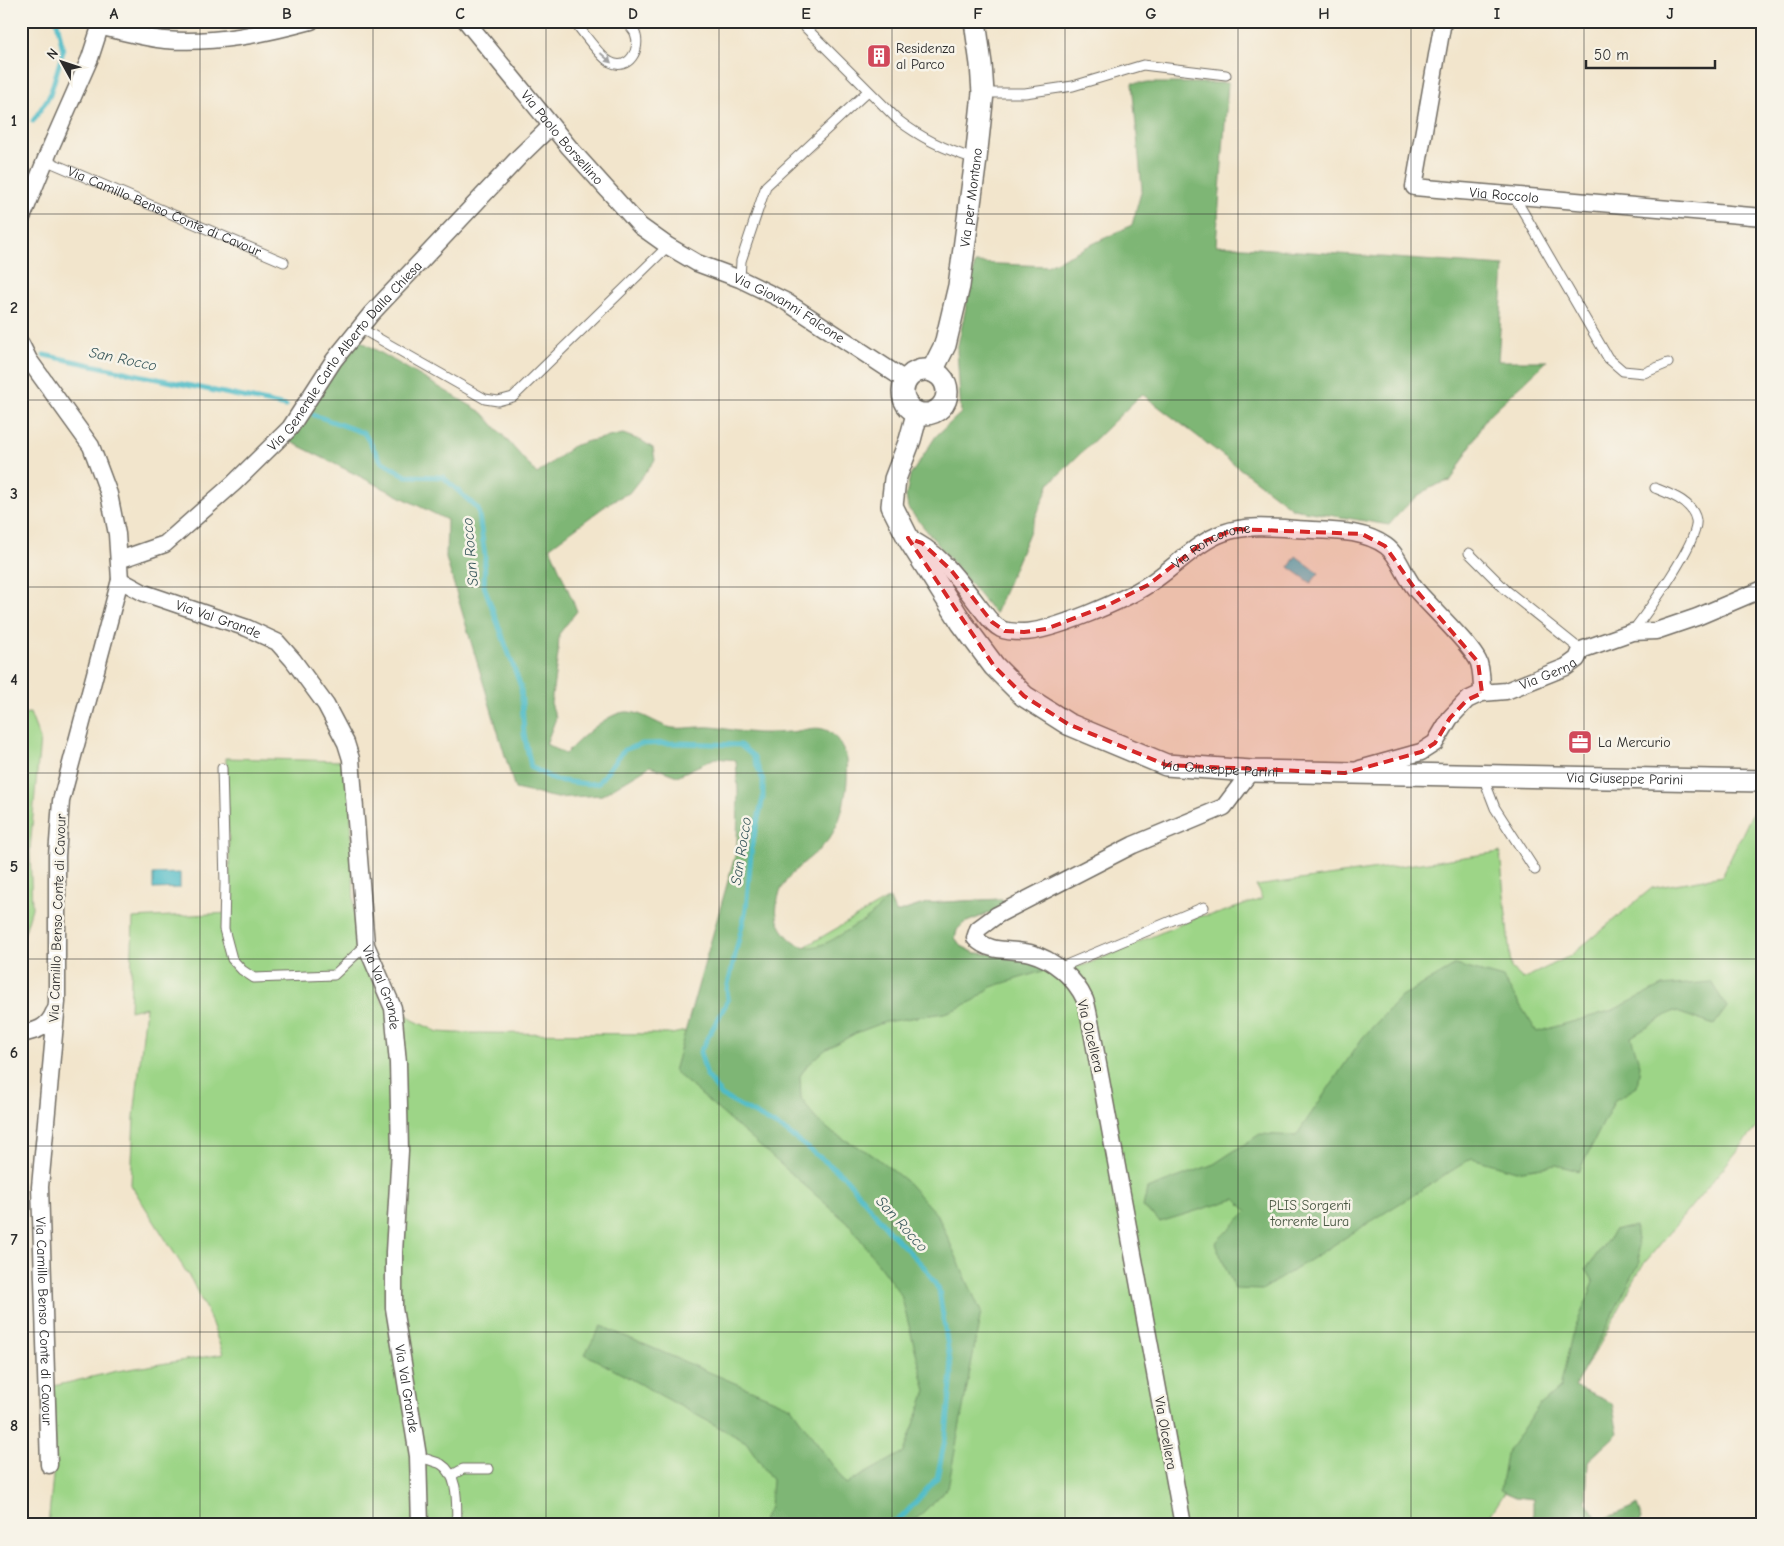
<svg xmlns="http://www.w3.org/2000/svg" width="1784" height="1546" font-family="'Comic Neue',sans-serif">
  <style>
    .green { fill: #9dd587; stroke: #648059 }
    .forest { fill: #7eb674; stroke: #547050 }
    .water { fill: #4fbcc7; stroke: #3d7479 }
    .lines { fill: none; stroke-linecap: round; stroke-linejoin: round }
    .stream { stroke: #4fbcc7; stroke-width: 5 }
    .service-casing { stroke: #716c63; stroke-width: 11 }
    .minor-casing { stroke: #716c63; stroke-width: 19 }
    .tertiary-casing { stroke: #716c63; stroke-width: 24 }
    .service { stroke: #fff; stroke-width: 9 }
    .minor { stroke: #fff; stroke-width: 16 }
    .tertiary { stroke: #fff; stroke-width: 21 }
    .oneway { fill: #a0a0a0 }
    .marked { fill: #d62828; fill-opacity: 0.2; stroke: #d62828; stroke-width: 4; stroke-dasharray: 10 6; stroke-linejoin: round }
    .grid { fill: none; stroke: #2b2b2b; stroke-width: 1; stroke-opacity: 0.55 }
    .labels { text-anchor: middle; stroke-width: 5; stroke-linejoin: round; paint-order: stroke }
    .poi-label { font-size: 14px; fill: #2b2b2b; stroke: #f7f3e8; text-anchor: start }
    .street-label { font-size: 14px; fill: #2b2b2b; stroke: #f7f3e8 }
    .park-label { font-size: 14px; fill: #485642; stroke: #f7f3e8 }
    .water-label { font-size: 15px; font-style: italic; fill: #36565a; stroke: #f7f3e8 }
    .neatline { fill: none; stroke: #2b2b2b; stroke-width: 2 }
    .grid-label { font-size: 16px; text-anchor: middle; font-weight: bold; fill: #2b2b2b }
  </style>
  <rect width="100%" height="100%" fill="#f7f3e8"/>
  <filter id="ink" filterUnits="userSpaceOnUse"><feTurbulence type="fractalNoise" baseFrequency=".02" numOctaves="2"/><feDisplacementMap in="SourceGraphic" scale="10" xChannelSelector="R" yChannelSelector="G"/><feConvolveMatrix kernelMatrix="1 2 1 2 8 2 1 2 1" color-interpolation-filters="sRGB"/></filter>
  <filter id="wash" filterUnits="userSpaceOnUse"><feTurbulence type="fractalNoise" baseFrequency=".0096" numOctaves="4" result="noise"/><feDisplacementMap in="SourceGraphic" scale="20" xChannelSelector="R" yChannelSelector="G"/><feGaussianBlur stdDeviation="1.12" result="paint"/><feColorMatrix in="noise" values="0 0 0 0 0 0 0 0 0 0 0 0 0 0 0 0 0 1.4 0 .05"/><feComposite in="paint" operator="in"/></filter>
  <g filter="url(#wash)">
    <rect width="100%" height="100%" fill="#f2e5cc"/>
    <g class="green">
      <path d="M30,713L40,739L30,849L32,908L21,945V714Z"/>
      <path d="M226,758L344,761L350,783L355,937L361,956L384,1005L401,1010L413,1020L438,1032L454,1033L672,1034L714,1025L801,949L889,898L896,913L927,903L1002,899L1005,907L964,923L957,930L955,938L961,946L975,953L1022,956L1047,970L1085,965L1200,916L1217,914L1262,899L1256,886L1500,852L1511,968L1523,979L1570,956L1652,888L1722,876L1763,791V1120L1642,1266L1599,1346L1484,1525H48L54,1466V1386L117,1371L223,1354L210,1318L192,1281L131,1185L134,1117L146,1007L130,1011L133,918L231,913Z"/>
    </g>
    <g class="forest">
      <path d="M1132,83H1228L1216,245L1504,266L1498,361H1547L1486,418L1451,481C1425,485 1405,506 1389,525L1293,509L1142,394L1050,483L995,614L908,508L906,496L910,476L936,436L961,413L957,350L975,263L1047,266L1132,225L1142,189Z"/>
      <path d="M354,337L483,413L537,474L573,446L589,441L623,434L642,441L653,448L655,460L629,493L612,501L550,547L577,611L559,634L558,654L551,703L556,718L546,744L565,754C578,741 609,710 629,712C643,713 655,723 668,727C677,730 692,727 702,727C718,726 731,731 747,732C760,734 775,733 788,732C800,732 815,725 826,730C835,733 846,751 847,760C849,783 844,817 831,836C816,858 788,868 779,895C775,910 775,920 785,933C805,960 830,942 851,928C855,925 860,923 864,921C873,915 881,905 889,898L896,913L927,903L1000,899H1002L1005,907L964,923L957,930L955,938L961,946L975,953L1022,956L1046,970L991,987L975,1000L956,1009L944,1013L885,1022L856,1033L825,1050L806,1067L800,1076L801,1098L815,1118L834,1134L873,1155L906,1181L938,1216L981,1312L948,1488L910,1525H760L770,1507L772,1480L746,1442L585,1354L601,1326L791,1407L846,1484L904,1452L926,1391L901,1295L850,1225L674,1071L737,849L738,790L736,760L715,758L677,776L650,766L602,795L557,798L515,789L446,558L447,520L289,441Z"/>
      <path d="M1456,965L1503,978L1537,1032L1613,1010L1662,986L1711,982L1727,1007L1714,1025L1674,1011L1631,1037L1640,1065L1637,1087L1615,1100L1579,1171L1556,1165L1516,1171L1472,1158L1262,1290L1235,1289L1215,1243L1247,1211L1235,1199L1160,1222L1143,1207L1147,1189L1214,1164L1260,1134L1296,1136L1363,1037L1401,997Z"/>
      <path d="M1635,1226L1640,1262L1575,1387L1612,1403L1618,1433L1588,1461L1586,1502L1599,1521L1637,1505L1642,1519L1639,1525H1533V1499L1516,1497L1500,1490L1506,1454L1537,1408L1560,1388L1572,1335L1594,1282L1586,1269L1614,1231Z"/>
    </g>
    <g class="water">
      <path d="M1296,556L1319,573L1311,583L1289,567Z"/>
      <path d="M180,873V888L153,889V874Z"/>
    </g>
    <g class="lines">
      <g class="stream">
        <path d="M33,121L50,95L63,51L57,21"/>
        <path d="M21,147L23,142"/>
        <path d="M44,355L286,406"/>
        <path d="M314,415L364,433L381,461L406,476L443,477L478,509L485,555L484,586L521,687L524,734L531,767L555,780L587,784L598,783L624,750L641,744L679,743L740,745L753,756L763,780V798L752,844L746,909L727,989L728,1000L700,1052L707,1076L722,1096L784,1130L843,1175L890,1232L926,1269L939,1290L952,1374L946,1435L937,1478L904,1515L888,1525"/>
      </g>
    </g>
  </g>
  <g filter="url(#ink)">
    <g class="lines">
      <defs>
        <g id="service">
          <path d="M574,21C582,31 600,57 610,62C628,72 642,49 635,33C633,29 629,25 626,21"/>
          <path d="M803,21L801,23L898,120C922,139 946,150 975,159"/>
          <path d="M983,93H1025L1073,86L1143,65L1226,75"/>
          <path id="s1" d="M45,160L284,262"/>
          <path d="M1514,196L1608,358L1623,371L1644,373L1668,363"/>
          <path d="M740,279L741,261L766,186L868,91"/>
          <path d="M360,328L485,399L498,401L513,397L668,246"/>
          <path d="M1469,553L1506,590L1581,650"/>
          <path d="M1632,632C1646,614 1700,540 1696,520C1693,502 1670,494 1655,488"/>
          <path d="M222,768L225,884L224,929L232,959L242,970L254,978L334,975L366,945"/>
          <path d="M1483,777L1495,808L1535,870"/>
          <path d="M1059,968L1204,907"/>
          <path d="M418,1456C425,1459 434,1461 441,1464C460,1476 456,1506 457,1525"/>
          <path d="M452,1475L463,1469H489"/>
        </g>
        <g id="minor">
          <path id="s2" d="M466,21L569,147L640,226L668,246L697,263L740,279L785,301L905,380"/>
          <path id="s3" d="M1443,21L1414,187L1763,217"/>
          <path d="M101,27C122,31 144,38 165,40C215,44 263,34 311,21"/>
          <path d="M21,220L52,144L90,58L102,21"/>
          <path id="s4" d="M21,344L29,360L91,446L109,494L117,534L120,580L61,801L57,856V1002L40,1187L49,1465"/>
          <path id="s5" d="M908,538C938,550 958,579 978,605C985,613 991,624 1001,629C1007,632 1016,632 1023,632C1051,632 1125,600 1149,584C1173,569 1197,542 1223,533C1252,523 1284,529 1313,530C1338,531 1365,531 1386,546C1400,556 1405,579 1418,592C1431,607 1473,647 1479,663C1482,673 1482,683 1482,693"/>
          <path id="s6" d="M119,560L165,544L234,483L290,428L334,360L371,314L520,156L551,126"/>
          <path id="s7" d="M120,580L144,593L247,628L277,642L293,660L326,705L346,743L351,759L366,945L393,1008L398,1063L400,1151L394,1252V1308L418,1456L420,1525"/>
          <path id="s8" d="M1360,769L1421,752L1435,743L1450,718L1467,700L1482,693L1506,691L1566,667L1577,659L1581,650L1632,632L1656,631L1697,617L1763,589"/>
          <path d="M21,1034C36,1031 48,1028 54,1012"/>
          <path d="M1183,1525L1091,1026C1089,1018 1088,1008 1085,1000C1075,978 1053,959 1030,953C1011,948 990,954 975,938L978,929L997,915L1133,845L1224,807L1251,771"/>
        </g>
        <g id="tertiary">
          <circle cx="925" cy="392" r="22"/>
          <path id="s9" d="M932,371L945,345L959,286L976,159L983,93L981,64L975,21"/>
          <path id="s10" d="M917,414L910,440L895,479L892,506L908,538L962,623L994,666L1024,696L1068,724L1166,765L1251,771L1763,781"/>
        </g>
      </defs>
      <use href="#service" class="service-casing"/>
      <use href="#minor" class="minor-casing"/>
      <use href="#tertiary" class="tertiary-casing"/>
      <use href="#service" class="service"/>
      <use href="#minor" class="minor"/>
      <use href="#tertiary" class="tertiary"/>
    </g>
    <defs><path id="oneway-solid" d="M-6-.8H1V-3.2L6.5 0L1 3.2V.8H-6Z" transform="scale(1.25)"/></defs>
    <use class="oneway" href="#oneway-solid" transform="translate(606 58) rotate(42)"/>
  </g>
  <path class="marked" d="M1236,529L1362,534L1385,546L1415,589L1478,662L1482,693L1467,700L1450,718L1435,743L1421,752L1345,773L1166,765L1068,724L1024,696L994,666L908,538L922,543L951,570L992,622L1005,631L1024,632L1046,629L1106,606L1148,585L1205,541Z"/>
  <path class="grid" d="M200,21V1525M373,21V1525M546,21V1525M719,21V1525M892,21V1525M1065,21V1525M1238,21V1525M1411,21V1525M1584,21V1525M21,214H1763M21,400H1763M21,587H1763M21,773H1763M21,959H1763M21,1146H1763M21,1332H1763"/>
  <defs>
    <symbol id="building-square" viewBox="-11 -11 22 22"><rect x="-9" y="-9" width="18" height="18" rx="4" fill="#d1495b" stroke="#f7f3e8"/><path d="M-4-6H4V6H1V3H-1V6H-4ZM-2.5-4.3h1.7v1.8h-1.7ZM.8-4.3h1.7v1.8H.8ZM-2.5-1h1.7V.8h-1.7ZM.8-1h1.7V.8H.8Z" fill="#fff"/></symbol>
    <symbol id="office-square" viewBox="-11 -11 22 22"><rect x="-9" y="-9" width="18" height="18" rx="4" fill="#d1495b" stroke="#f7f3e8"/><path d="M-6-3h4V-5.5h4V-3h4V5H-6ZM-1-4.5V-3h2v-1.5ZM-6 0V1H6V0Z" fill="#fff"/></symbol>
  </defs>
  <g fill-rule="evenodd">
    <use href="#building-square" x="865" y="42" width="28" height="28"/>
    <use href="#office-square" x="1566" y="728" width="28" height="28"/>
  </g>
  <g class="labels">
    <g class="poi-label">
      <text x="896" y="53">Residenza<tspan x="896" dy="16">al Parco</tspan></text>
      <text x="1598" y="747">La Mercurio</text>
    </g>
    <g class="street-label">
      <text dy="5" stroke="none"><textPath href="#s2" startOffset="151">Via Paolo Borsellino</textPath></text>
      <text dy="5" stroke="none"><textPath href="#s3" startOffset="259">Via Roccolo</textPath></text>
      <text dy="5" stroke="none"><textPath href="#s9" startOffset="179">Via per Montano</textPath></text>
      <text dy="5" stroke="none"><textPath href="#s1" startOffset="130">Via Camillo Benso Conte di Cavour</textPath></text>
      <text dy="5" stroke="none"><textPath href="#s2" startOffset="440">Via Giovanni Falcone</textPath></text>
      <text dy="5" stroke="none"><textPath href="#s6" startOffset="310">Via Generale Carlo Alberto Dalla Chiesa</textPath></text>
      <text dy="5" stroke="none"><textPath href="#s5" startOffset="364">Via Roncorone</textPath></text>
      <text dy="5" stroke="none"><textPath href="#s7" startOffset="106">Via Val Grande</textPath></text>
      <text dy="5" stroke="none"><textPath href="#s8" startOffset="220">Via Gerna</textPath></text>
      <text dy="5" stroke="none"><textPath href="#s10" startOffset="541">Via Giuseppe Parini</textPath></text>
      <text dy="5" stroke="none"><textPath href="#s10" startOffset="946">Via Giuseppe Parini</textPath></text>
      <text transform="translate(57 918) rotate(-88)" y="5">Via Camillo Benso Conte di Cavour</text>
      <text dy="5" stroke="none"><textPath href="#s7" startOffset="541">Via Val Grande</textPath></text>
      <text transform="translate(1091 1036) rotate(76)" y="5">Via Olcellera</text>
      <text dy="5" stroke="none"><textPath href="#s4" startOffset="1012">Via Camillo Benso Conte di Cavour</textPath></text>
      <text dy="5" stroke="none"><textPath href="#s7" startOffset="946">Via Val Grande</textPath></text>
      <text transform="translate(1166 1433) rotate(80)" y="5">Via Olcellera</text>
    </g>
    <g class="park-label">
      <text x="1310" y="1210">PLIS Sorgenti<tspan x="1310" dy="16">torrente Lura</tspan></text>
    </g>
    <g class="water-label">
      <text transform="translate(123 359) rotate(12)" y="5">San Rocco</text>
      <text transform="translate(470 552) rotate(-95)" y="5">San Rocco</text>
      <text transform="translate(741 851) rotate(-81)" y="5">San Rocco</text>
      <text transform="translate(902 1224) rotate(48)" y="5">San Rocco</text>
    </g>
  </g>
  <rect width="1784" height="1546" fill="none" stroke="#f7f3e8" stroke-width="55"/>
  <g transform="translate(62 62) rotate(310)" stroke="#f7f3e8" stroke-width="4" paint-order="stroke">
  <path d="M0-4L9 19L0 12L-9 19Z" fill="#2b2b2b"/>
  <text y="-8" font-size="14" font-weight="bold" text-anchor="middle" fill="#2b2b2b">N</text>
  </g>
  <path d="M1586 60v8h129v-8" fill="none" stroke="#2b2b2b" stroke-width="2.5"/>
  <text x="1594" y="60" font-size="15" fill="#2b2b2b" stroke="#f7f3e8" stroke-width="4" paint-order="stroke">50 m</text>
  <rect x="28" y="28" width="1728" height="1490" class="neatline"/>
  <g class="grid-label">
    <text x="114" y="19">A</text>
    <text x="287" y="19">B</text>
    <text x="460" y="19">C</text>
    <text x="633" y="19">D</text>
    <text x="806" y="19">E</text>
    <text x="978" y="19">F</text>
    <text x="1151" y="19">G</text>
    <text x="1324" y="19">H</text>
    <text x="1497" y="19">I</text>
    <text x="1670" y="19">J</text>
    <text x="14" y="126">1</text>
    <text x="14" y="313">2</text>
    <text x="14" y="499">3</text>
    <text x="14" y="685">4</text>
    <text x="14" y="872">5</text>
    <text x="14" y="1058">6</text>
    <text x="14" y="1245">7</text>
    <text x="14" y="1431">8</text>
  </g>
</svg>
